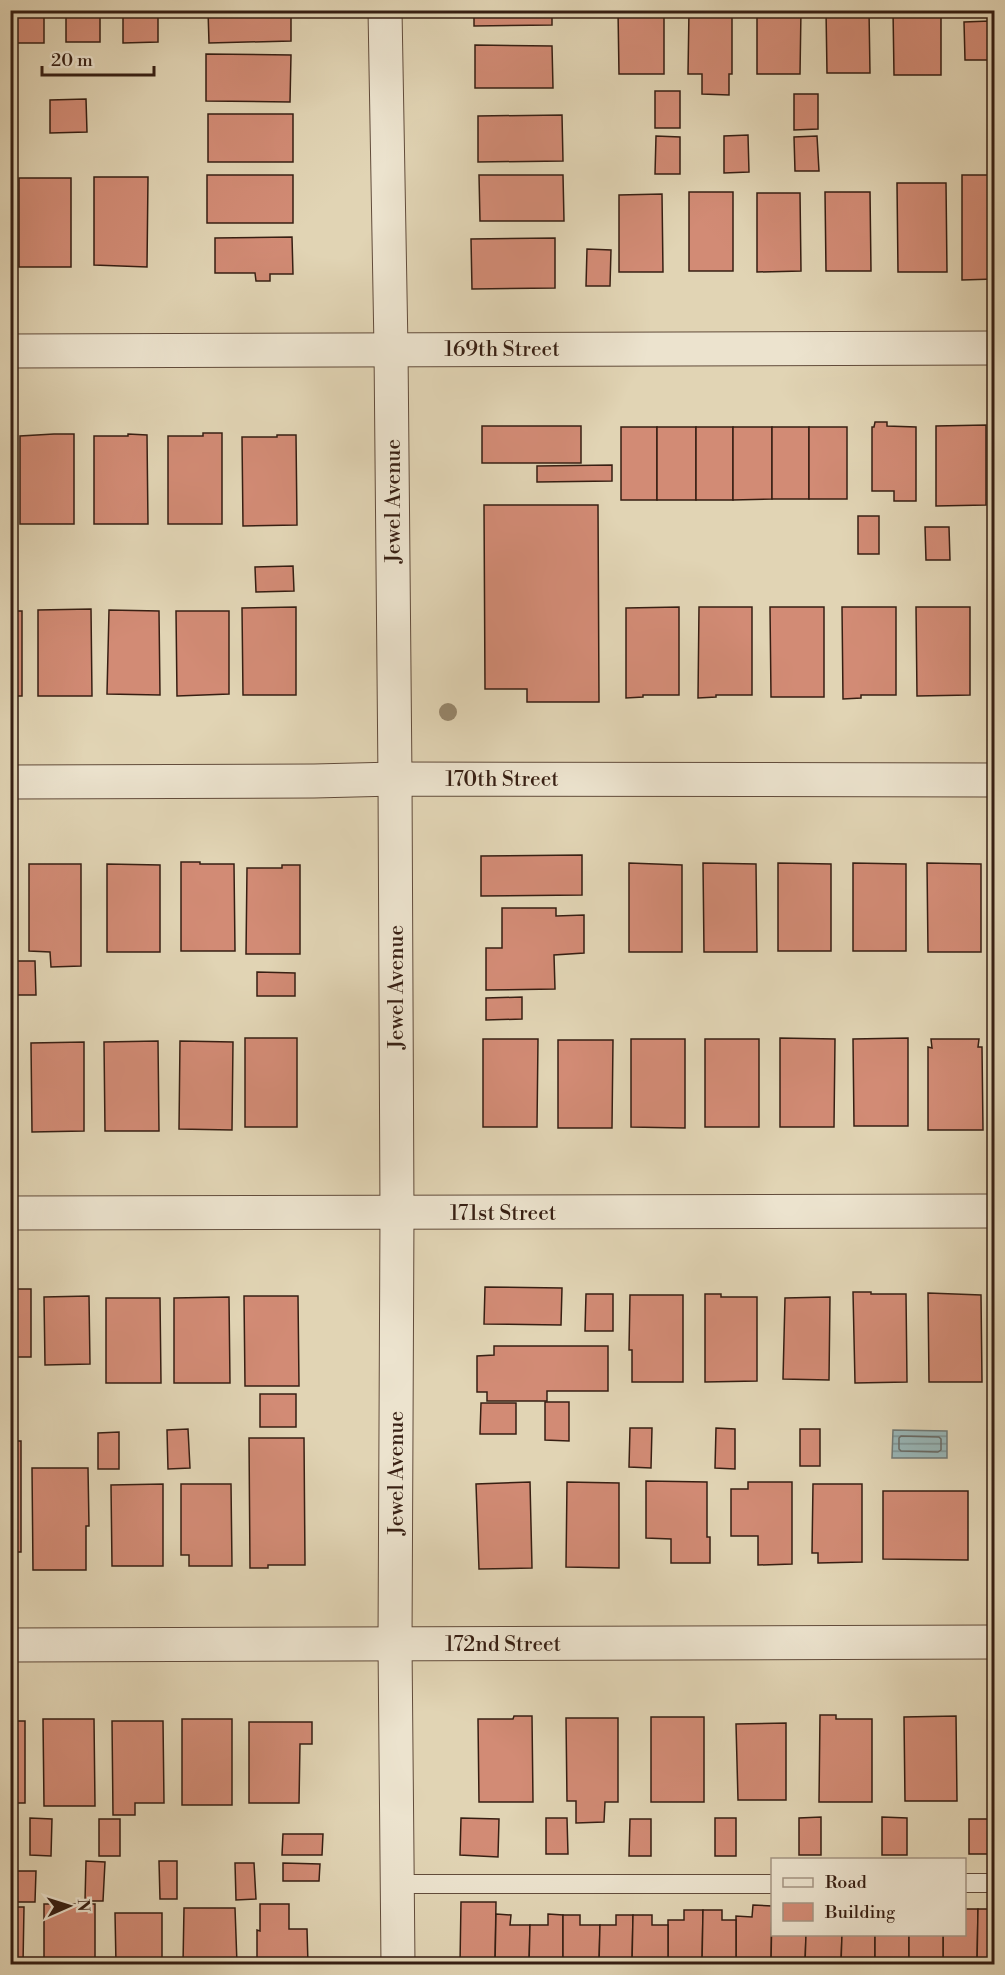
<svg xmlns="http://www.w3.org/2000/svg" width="1005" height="1975" font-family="'Libre Bodoni',serif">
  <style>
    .water { fill: url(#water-rules); stroke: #717a75; stroke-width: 1.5 }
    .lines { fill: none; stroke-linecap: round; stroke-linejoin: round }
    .shore { stroke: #686a65; stroke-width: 1.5 }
    .building { fill: #d28b75; stroke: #371f13; stroke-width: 1.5 }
    .service-casing { stroke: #624c3b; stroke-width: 20 }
    .minor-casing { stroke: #624c3b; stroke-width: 35 }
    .tertiary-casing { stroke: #624c3b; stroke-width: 35 }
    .service { stroke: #ece3ce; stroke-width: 18 }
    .minor { stroke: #ece3ce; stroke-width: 33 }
    .tertiary { stroke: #ece3ce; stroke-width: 33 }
    .tree { fill: #96866b }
    .labels { text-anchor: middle; stroke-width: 4.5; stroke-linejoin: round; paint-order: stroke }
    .street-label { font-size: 21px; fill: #371f13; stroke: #ece3ce }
  </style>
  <defs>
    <pattern id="water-rules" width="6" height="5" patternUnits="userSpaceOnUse" patternTransform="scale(1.5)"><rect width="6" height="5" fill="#98b6b7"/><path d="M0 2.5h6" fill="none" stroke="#7d9394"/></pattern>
  </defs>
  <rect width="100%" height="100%" fill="#e1d4b4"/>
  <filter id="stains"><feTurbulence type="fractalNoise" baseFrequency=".00333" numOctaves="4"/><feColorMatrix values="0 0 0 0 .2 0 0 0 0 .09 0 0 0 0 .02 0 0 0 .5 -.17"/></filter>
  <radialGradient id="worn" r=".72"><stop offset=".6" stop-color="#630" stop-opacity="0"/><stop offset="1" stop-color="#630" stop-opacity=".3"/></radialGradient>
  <path class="water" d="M893,1430L947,1431V1458H892Z"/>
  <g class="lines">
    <path class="shore" d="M901,1436L939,1437L941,1439V1450L938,1452L901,1451L899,1449V1438Z"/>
  </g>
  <g class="building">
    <rect x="10" y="10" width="34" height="33"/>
    <rect x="66" y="10" width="34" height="32"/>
    <path d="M123,10H158V42L123,43Z"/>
    <path d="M208,10H301V16H291V41L209,43Z"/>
    <path d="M474,10H552V25L474,26Z"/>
    <path d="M618,10H664V74H619Z"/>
    <path d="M689,10H732V74H729V95L702,94V74H688Z"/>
    <path d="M757,10H801L800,74H757Z"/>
    <path d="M826,10H869L870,73H827Z"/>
    <path d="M893,10H941V75H894Z"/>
    <path d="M990,21V60H965L964,22Z"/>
    <path d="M475,45L552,46L553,88H475Z"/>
    <path d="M206,54L291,55L290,102L206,101Z"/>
    <rect x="655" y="91" width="25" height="37"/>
    <path d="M16,92L17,130H10V93Z"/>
    <path d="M794,94H818V129L794,130Z"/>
    <path d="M86,99L87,132L50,133V100Z"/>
    <rect x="208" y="114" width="85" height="48"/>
    <path d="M562,115L563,161L478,162V116Z"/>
    <path d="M748,135L749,172L724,173V136Z"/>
    <path d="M656,136L680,137V174H655Z"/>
    <path d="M817,136L819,171H795L794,137Z"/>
    <rect x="207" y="175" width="86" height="48"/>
    <path d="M479,175H563L564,221H480Z"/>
    <path d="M962,175H994V279L962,280Z"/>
    <path d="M94,177H148L147,267L94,265Z"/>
    <rect x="19" y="178" width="52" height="89"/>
    <path d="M897,183H946L947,272H898Z"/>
    <rect x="689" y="192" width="44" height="79"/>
    <path d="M825,192H870L871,271H826Z"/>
    <path d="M757,193H800L801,271L757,272Z"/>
    <path d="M662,194L663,272H619V195Z"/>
    <path d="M292,237L293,274H270V281H256L255,273H215V238Z"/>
    <path d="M555,238V288L472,289L471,239Z"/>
    <path d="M587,249L611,250L610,286H586Z"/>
    <path d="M875,422H887V426L916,427V501H894V491H872V427H874Z"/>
    <path d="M986,425V505L936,506V426Z"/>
    <rect x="482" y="426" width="99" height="37"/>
    <rect x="621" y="427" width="36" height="73"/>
    <rect x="657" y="427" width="39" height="73"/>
    <rect x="696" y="427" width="37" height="73"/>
    <path d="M733,427H772V499L733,500Z"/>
    <rect x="772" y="427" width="37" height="72"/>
    <rect x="809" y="427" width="38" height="72"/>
    <path d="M203,433H222V524H168V436H203Z"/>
    <path d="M54,434H74V524H20V436Z"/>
    <path d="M128,434L147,435L148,524H94V436H128Z"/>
    <path d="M277,435H296L297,525L243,526L242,437H277Z"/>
    <path d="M612,465V481L537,482V466Z"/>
    <path d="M484,505H598L599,702H527V689H485Z"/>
    <rect x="858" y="516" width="21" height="38"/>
    <path d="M925,527H949L950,560H926Z"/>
    <path d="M293,566L294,591L256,592L255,567Z"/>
    <path d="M296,607V695H243L242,608Z"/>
    <path d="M679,607V695H643V697L626,698V608Z"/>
    <path d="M699,607H752V695H716V697L698,698Z"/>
    <path d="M770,607H824V697H771Z"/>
    <path d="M842,607H896V695H861V698L843,699Z"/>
    <path d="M916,607H970V695L917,696Z"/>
    <path d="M91,609L92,696H38V610Z"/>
    <path d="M109,610L159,611L160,695L107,694Z"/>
    <rect x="10" y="611" width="12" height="85"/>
    <path d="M176,611H229V694L177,696Z"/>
    <path d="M990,615H994V701H991Z"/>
    <path d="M582,855V895L481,896V856Z"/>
    <path d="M181,862H200V864H234L235,951H181Z"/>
    <path d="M629,863L682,865V952H629Z"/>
    <path d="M703,863L756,864L757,952H704Z"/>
    <path d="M778,863L831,864V951H778Z"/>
    <path d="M853,863L906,864V951H853Z"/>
    <path d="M927,863L981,864V952H928Z"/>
    <path d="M29,864H81V966L51,967L50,952L29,951Z"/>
    <path d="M107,864L160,865V952H107Z"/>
    <path d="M282,865H300V954H246L247,868H282Z"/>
    <path d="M502,908H556V916L584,915V953L554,955L555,989L486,990V948H502Z"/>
    <path d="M10,961H35L36,995H10Z"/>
    <path d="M257,972L295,973V996H257Z"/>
    <path d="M522,997V1019L486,1020V998Z"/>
    <rect x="245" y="1038" width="52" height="89"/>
    <path d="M780,1038L835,1039L834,1127H780Z"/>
    <path d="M908,1038V1126H854L853,1039Z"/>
    <path d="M483,1039H538L537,1127H483Z"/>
    <path d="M631,1039H685V1128L631,1127Z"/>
    <rect x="705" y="1039" width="54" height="88"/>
    <path d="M931,1039H979L978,1047H982L983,1130H928V1047L932,1048Z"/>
    <path d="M558,1040H613L612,1128H558Z"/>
    <path d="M158,1041L159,1131H105L104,1042Z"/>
    <path d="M180,1041L233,1042L232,1130L179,1129Z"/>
    <path d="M84,1042V1131L32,1132L31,1043Z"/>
    <path d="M485,1287L562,1288L561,1325L484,1324Z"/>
    <rect x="10" y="1289" width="21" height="68"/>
    <path d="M853,1292H871V1294H906L907,1382L855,1383Z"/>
    <path d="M928,1293L981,1295L982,1382H929Z"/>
    <path d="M586,1294H613V1331H585Z"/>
    <path d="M705,1294H721V1297H757V1381L705,1382Z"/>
    <path d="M630,1295H683V1382H632V1350H629Z"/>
    <path d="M89,1296L90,1364L45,1365L44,1297Z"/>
    <path d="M244,1296H298L299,1386H245Z"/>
    <path d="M229,1297L230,1383H174V1298Z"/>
    <path d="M830,1297L829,1380L783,1379L785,1298Z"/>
    <path d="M106,1298H160L161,1383H106Z"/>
    <path d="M494,1346H608V1391H547V1401H487V1392H477V1356L494,1355Z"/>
    <rect x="260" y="1394" width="36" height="33"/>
    <path d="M545,1402H569V1441L545,1440Z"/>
    <path d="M481,1403H516V1434H480Z"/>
    <path d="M630,1428H652L651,1468L629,1467Z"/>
    <path d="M716,1428L735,1429V1469L715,1468Z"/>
    <path d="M188,1429L190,1468L168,1469L167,1430Z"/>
    <rect x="800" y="1429" width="20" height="37"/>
    <path d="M119,1432V1469H98V1433Z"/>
    <path d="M249,1438H304L305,1565H268V1568H250Z"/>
    <rect x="10" y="1441" width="11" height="111"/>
    <path d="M32,1468H88L89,1526H86V1570H33Z"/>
    <path d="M646,1481L707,1482V1537H710V1563H671V1539L646,1538Z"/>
    <path d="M530,1482L532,1568L479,1569L476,1484Z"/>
    <path d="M567,1482L619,1483V1568L566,1567Z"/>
    <path d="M748,1482H792V1564L758,1565V1536H731V1489H748Z"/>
    <path d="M163,1484V1566H112L111,1485Z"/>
    <path d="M181,1484H231L232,1566H189V1555H181Z"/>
    <path d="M813,1484H862V1562L818,1563V1553H812Z"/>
    <path d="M883,1491H968V1560L883,1559Z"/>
    <path d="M820,1715H836V1719H872V1802H819Z"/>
    <path d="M514,1716H532L533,1802H479L478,1719H513Z"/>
    <path d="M956,1716L957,1801H905L904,1717Z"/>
    <rect x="651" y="1717" width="53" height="85"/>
    <path d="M566,1718H618V1802H605L604,1822L576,1823V1801H567Z"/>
    <path d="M992,1718L994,1719V1799L990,1798Z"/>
    <path d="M43,1719H94L95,1806H44Z"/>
    <rect x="182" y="1719" width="50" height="86"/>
    <rect x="10" y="1721" width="15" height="82"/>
    <path d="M112,1721H163L164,1803H135V1815H113Z"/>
    <path d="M249,1722H312V1744H300L299,1803H249Z"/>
    <path d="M786,1723V1800H738L736,1724Z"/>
    <path d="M821,1817V1855H799V1818Z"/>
    <path d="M882,1817L907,1818V1855H882Z"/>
    <path d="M30,1818L52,1819L51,1856L30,1855Z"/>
    <path d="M461,1818L499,1819L498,1857L460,1855Z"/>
    <path d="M546,1818H567L568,1854H546Z"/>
    <rect x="715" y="1818" width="21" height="38"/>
    <rect x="99" y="1819" width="21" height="37"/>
    <path d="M630,1819H651V1856H629Z"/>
    <rect x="969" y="1819" width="20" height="35"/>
    <path d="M283,1834H323L322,1855H282Z"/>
    <path d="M86,1861L105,1862L103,1901H85Z"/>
    <path d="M159,1861H177V1899H160Z"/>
    <path d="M235,1863H254L256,1899L236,1900Z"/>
    <path d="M283,1863L320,1864L319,1881H283Z"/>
    <path d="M17,1871H36L35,1902H16Z"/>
    <path d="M461,1902H496L495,1964H460Z"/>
    <rect x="44" y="1904" width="51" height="60"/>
    <path d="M260,1904H289V1929H307L308,1964H257V1930L260,1931Z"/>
    <path d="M753,1905L772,1906L771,1964H736V1916L752,1917Z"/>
    <path d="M772,1906V1934H806L805,1964H771Z"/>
    <path d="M10,1907H24L23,1964H10Z"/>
    <path d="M184,1908H235L237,1964H183Z"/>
    <path d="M964,1909H978L977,1964H943V1934H964Z"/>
    <path d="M978,1909H994V1964H977Z"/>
    <path d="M684,1910H703L702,1964H668V1920H684Z"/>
    <path d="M703,1910H722V1920H736V1964H702Z"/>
    <path d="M115,1913H162V1964H116Z"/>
    <path d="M496,1914L511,1915L510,1925H530L529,1964H495Z"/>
    <path d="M548,1914L563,1915V1964H529L530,1925H548Z"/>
    <path d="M563,1915H580V1925H600L599,1964H563Z"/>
    <path d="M616,1915H633L632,1964H599L600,1925H616Z"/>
    <path d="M633,1915H652V1925H668V1964H632Z"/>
    <path d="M806,1934H842L841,1964H805Z"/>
    <path d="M842,1934H875V1964H841Z"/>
    <rect x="875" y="1934" width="34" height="30"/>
    <rect x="909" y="1934" width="34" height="30"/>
  </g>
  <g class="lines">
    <defs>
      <g id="service">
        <path d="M964,1883H994"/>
        <path d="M398,1884H772"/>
      </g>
      <g id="minor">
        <path d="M10,351L994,348"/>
        <path d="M10,782L314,781L395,779L994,780"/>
        <path d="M10,1213L994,1211"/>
        <path d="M10,1645L994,1642"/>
      </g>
      <path id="tertiary" d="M385,10L391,349L395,779L397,1214L395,1644L398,1964"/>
    </defs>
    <use href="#service" class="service-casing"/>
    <use href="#minor" class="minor-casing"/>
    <use href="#tertiary" class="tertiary-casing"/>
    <use href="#service" class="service"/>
    <use href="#minor" class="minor"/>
    <use href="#tertiary" class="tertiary"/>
  </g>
  <circle class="tree" cx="448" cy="712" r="9"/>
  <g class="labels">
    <g class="street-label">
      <text x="502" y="356">169th Street</text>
      <text transform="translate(393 501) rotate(-90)" y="7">Jewel Avenue</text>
      <text x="502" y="786">170th Street</text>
      <text transform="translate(396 987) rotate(-90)" y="7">Jewel Avenue</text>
      <text x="503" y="1220">171st Street</text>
      <text transform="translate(396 1473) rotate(-90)" y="7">Jewel Avenue</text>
      <text x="503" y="1651">172nd Street</text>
    </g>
  </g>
  <rect width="1005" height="1975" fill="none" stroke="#e1d4b4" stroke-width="36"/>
  <rect x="12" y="12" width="981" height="1951" fill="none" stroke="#371f13" stroke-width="3"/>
  <rect x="18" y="18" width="969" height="1939" fill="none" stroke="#371f13" stroke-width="1.5"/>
  <rect x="771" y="1858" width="195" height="78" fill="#ece3ce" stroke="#a49583" stroke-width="1.5"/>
  <rect x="783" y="1878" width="30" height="9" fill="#ece3ce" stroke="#a49583" stroke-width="1.5"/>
  <text x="825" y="1888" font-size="18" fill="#371f13">Road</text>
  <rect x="783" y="1903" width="30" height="18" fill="#d28b75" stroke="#a49583" stroke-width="1.5"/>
  <text x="825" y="1918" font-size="18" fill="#371f13">Building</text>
  <g transform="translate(69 1906) rotate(87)" stroke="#ece3ce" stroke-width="4.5" paint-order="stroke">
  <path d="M0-4.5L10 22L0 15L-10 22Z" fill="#371f13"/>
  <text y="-9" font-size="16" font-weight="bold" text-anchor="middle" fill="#371f13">N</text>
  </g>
  <path d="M42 66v9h112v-9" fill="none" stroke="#371f13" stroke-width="3"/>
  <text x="51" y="66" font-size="18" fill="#371f13" stroke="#ece3ce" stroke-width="4.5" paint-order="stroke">20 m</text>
  <rect width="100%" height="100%" filter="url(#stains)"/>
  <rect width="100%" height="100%" fill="url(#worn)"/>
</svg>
